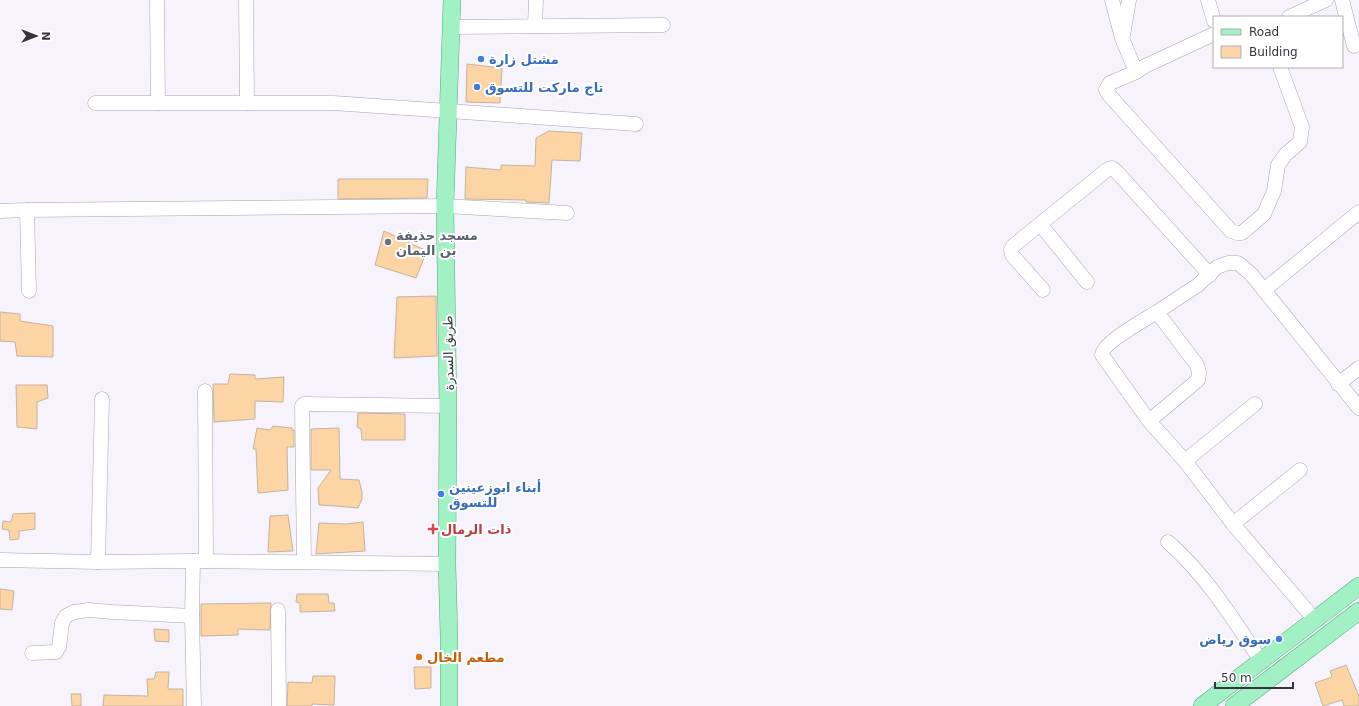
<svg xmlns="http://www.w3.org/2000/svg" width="1359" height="706" font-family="'DejaVu Sans','Noto Sans Arabic',sans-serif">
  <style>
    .building { fill: #fdd5a5; stroke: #c4b39e }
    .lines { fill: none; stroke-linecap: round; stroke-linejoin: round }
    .minor-casing { stroke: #aaa0b7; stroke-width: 15 }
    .major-casing { stroke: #53a87b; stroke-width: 18 }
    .minor { stroke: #fff; stroke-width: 14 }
    .major { stroke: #a1f1c4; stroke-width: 17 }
    .shop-dot { fill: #3f7fe0; stroke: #fff; stroke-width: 1.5 }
    .worship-dot { fill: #6b7280; stroke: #fff; stroke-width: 1.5 }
    .health-dot { fill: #e0444e; stroke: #fff; stroke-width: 1.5 }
    .food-dot { fill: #e8710a; stroke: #fff; stroke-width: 1.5 }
    .labels { text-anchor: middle; stroke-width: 4; stroke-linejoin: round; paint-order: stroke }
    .shop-label { font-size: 13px; font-weight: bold; fill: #366cbe; stroke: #fff; text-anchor: start }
    .worship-label { font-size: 13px; font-weight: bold; fill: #5b616d; stroke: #fff; text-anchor: start }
    .street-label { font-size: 13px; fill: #38343e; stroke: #fff }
    .health-label { font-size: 13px; font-weight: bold; fill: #be3a42; stroke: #fff; text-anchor: start }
    .food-label { font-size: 13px; font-weight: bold; fill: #c56008; stroke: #fff; text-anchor: start }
  </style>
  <rect width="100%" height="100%" fill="#f7f3fd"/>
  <g class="building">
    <path d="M467,64L502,68L500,103L466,102Z"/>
    <path d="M549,131L582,133L580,161L552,160L549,203L526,202V200L465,199L466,167L501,170V165L535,166L536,138Z"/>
    <path d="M338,179H428L427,198L338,199Z"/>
    <path d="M384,231L427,251L416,278L375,265Z"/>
    <path d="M436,296L437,356L394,358L397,297Z"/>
    <path d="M0,312L20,314V321L53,326V357L17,356L15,342L0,341Z"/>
    <path d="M230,374L255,375V379L284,377L283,402L255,401V419L214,422L213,384H228Z"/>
    <path d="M16,385H47L48,398L37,402V429L17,427Z"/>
    <path d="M358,413L405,414V440H362L361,429L357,427Z"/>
    <path d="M273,426L292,428V430H294V447H287L288,490L258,493L256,449H253L257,428L270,430Z"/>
    <path d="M339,428L340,479L359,480L362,492V499L358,508L336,506L319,505L318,488L331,470H311V429Z"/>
    <path d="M35,513V529L19,531V539L10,540L9,530L2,529L3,521L11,522L13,514Z"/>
    <path d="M288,515L293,551L268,552L270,516Z"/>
    <path d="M363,522L365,551L316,554L319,523L346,524Z"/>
    <path d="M0,589L14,591L12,610L0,609Z"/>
    <path d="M297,594H328L329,603H334L335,611L300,612V603L296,602Z"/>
    <path d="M271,603L270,630L238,629V635L201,636V604Z"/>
    <path d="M154,629L169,630V642L155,641Z"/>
    <path d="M1346,665L1359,696V706H1344L1342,700L1323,706L1315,683L1332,677L1330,671Z"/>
    <path d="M414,667H431V688L415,689Z"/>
    <path d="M156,672H169L168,689H183V706H103L104,695L148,696L147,679H154Z"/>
    <path d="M313,676H335L334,705L312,704V706H287L288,682L312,683Z"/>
    <path d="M71,694H81V706H72Z"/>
  </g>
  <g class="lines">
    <defs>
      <g id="minor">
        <path d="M157,0L158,103"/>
        <path d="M246,0L247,103"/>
        <path d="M1112,0L1122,38L1136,72L1145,66L1214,34"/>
        <path d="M1208,0L1214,21"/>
        <path d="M1342,0L1354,46"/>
        <path d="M1289,17L1326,0"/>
        <path d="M535,26L536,0"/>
        <path d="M452,27L663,25"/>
        <path d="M1123,35L1129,0"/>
        <path d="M1136,72L1110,83L1106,90L1110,96L1231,231L1237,233H1242L1264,214L1274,191L1278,165L1285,155L1300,142L1302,127L1280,67"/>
        <path d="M95,103H333L636,124"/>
        <path d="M0,211L27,210"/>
        <path d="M1040,224L1087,282"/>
        <path d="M1043,290L1012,255L1011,250L1013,246L1108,169L1112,168L1116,171L1210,275"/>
        <path d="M1264,290L1359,212"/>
        <path d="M29,291L27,210L445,206L567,213"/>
        <path d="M1157,312L1198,285L1217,267L1228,263H1238L1251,274L1359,408"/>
        <path d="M1338,384L1359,368"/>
        <path d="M205,391L206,561"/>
        <path d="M1149,421L1198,380L1199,373L1197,365L1157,312C1146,319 1102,343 1102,355L1149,421L1185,461L1233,524L1315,620"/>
        <path d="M1185,461L1255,404"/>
        <path d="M1233,524L1300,470"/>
        <path d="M1168,542C1206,575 1233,619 1261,661"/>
        <path d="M0,560L98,562L193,561L447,564"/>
        <path d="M193,561L192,616L194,706"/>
        <path d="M98,562L102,399"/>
        <path d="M304,562L302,406L304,404L448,406"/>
        <path d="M278,610L279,706"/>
        <path d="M32,653L56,652L59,647L62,623L66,616L74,612L89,610L112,612L192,616"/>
      </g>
      <g id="major">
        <path d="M449,706V636L447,564L448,406L445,206L452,0"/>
        <path d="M1202,706L1359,586"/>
        <path d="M1234,706L1359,611"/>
      </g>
    </defs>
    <use href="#minor" class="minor-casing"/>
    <use href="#major" class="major-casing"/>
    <use href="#minor" class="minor"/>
    <use href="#major" class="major"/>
  </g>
  <g class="shop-dot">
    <circle cx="481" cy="59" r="4"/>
    <circle cx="477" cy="87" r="4"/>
    <circle cx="441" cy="494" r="4"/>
    <circle cx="1279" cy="639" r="4"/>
  </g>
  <circle class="worship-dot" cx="388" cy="242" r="4"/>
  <path class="health-dot" d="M431 523h4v4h4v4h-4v4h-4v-4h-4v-4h4z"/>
  <circle class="food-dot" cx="419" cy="657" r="4"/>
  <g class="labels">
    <g class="shop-label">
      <text x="489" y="64">مشتل زارة</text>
      <text x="485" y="92">تاج ماركت للتسوق</text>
      <text x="449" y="492">أبناء ابوزعينين<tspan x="449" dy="15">للتسوق</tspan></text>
      <text x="1271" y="644" text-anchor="end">سوق رياض</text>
    </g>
    <g class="worship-label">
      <text x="396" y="240">مسجد حذيفة<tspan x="396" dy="15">بن اليمان</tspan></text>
    </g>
    <g class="street-label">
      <text transform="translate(448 353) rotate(-91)" y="5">طريق السدرة</text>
    </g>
    <g class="health-label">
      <text x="441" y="534">ذات الرمال</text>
    </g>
    <g class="food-label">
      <text x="427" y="662">مطعم الخال</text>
    </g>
  </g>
  <rect x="1213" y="16" width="130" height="52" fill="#ffffff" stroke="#afaeb2"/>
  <rect x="1221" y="29" width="20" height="6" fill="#a1f1c4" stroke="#afaeb2"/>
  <text x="1249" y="36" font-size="12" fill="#38343e">Road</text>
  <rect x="1221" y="46" width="20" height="12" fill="#fdd5a5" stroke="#afaeb2"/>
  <text x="1249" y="56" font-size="12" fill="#38343e">Building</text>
  <g transform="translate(36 36) rotate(90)" stroke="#ffffff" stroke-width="3" paint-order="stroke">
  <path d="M0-3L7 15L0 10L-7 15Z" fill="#38343e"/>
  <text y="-6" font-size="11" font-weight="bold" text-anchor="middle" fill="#38343e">N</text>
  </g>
  <path d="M1215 682v6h78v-6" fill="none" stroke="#38343e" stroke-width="2"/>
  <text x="1221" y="682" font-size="12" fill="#38343e" stroke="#ffffff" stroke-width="3" paint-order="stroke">50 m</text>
</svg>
